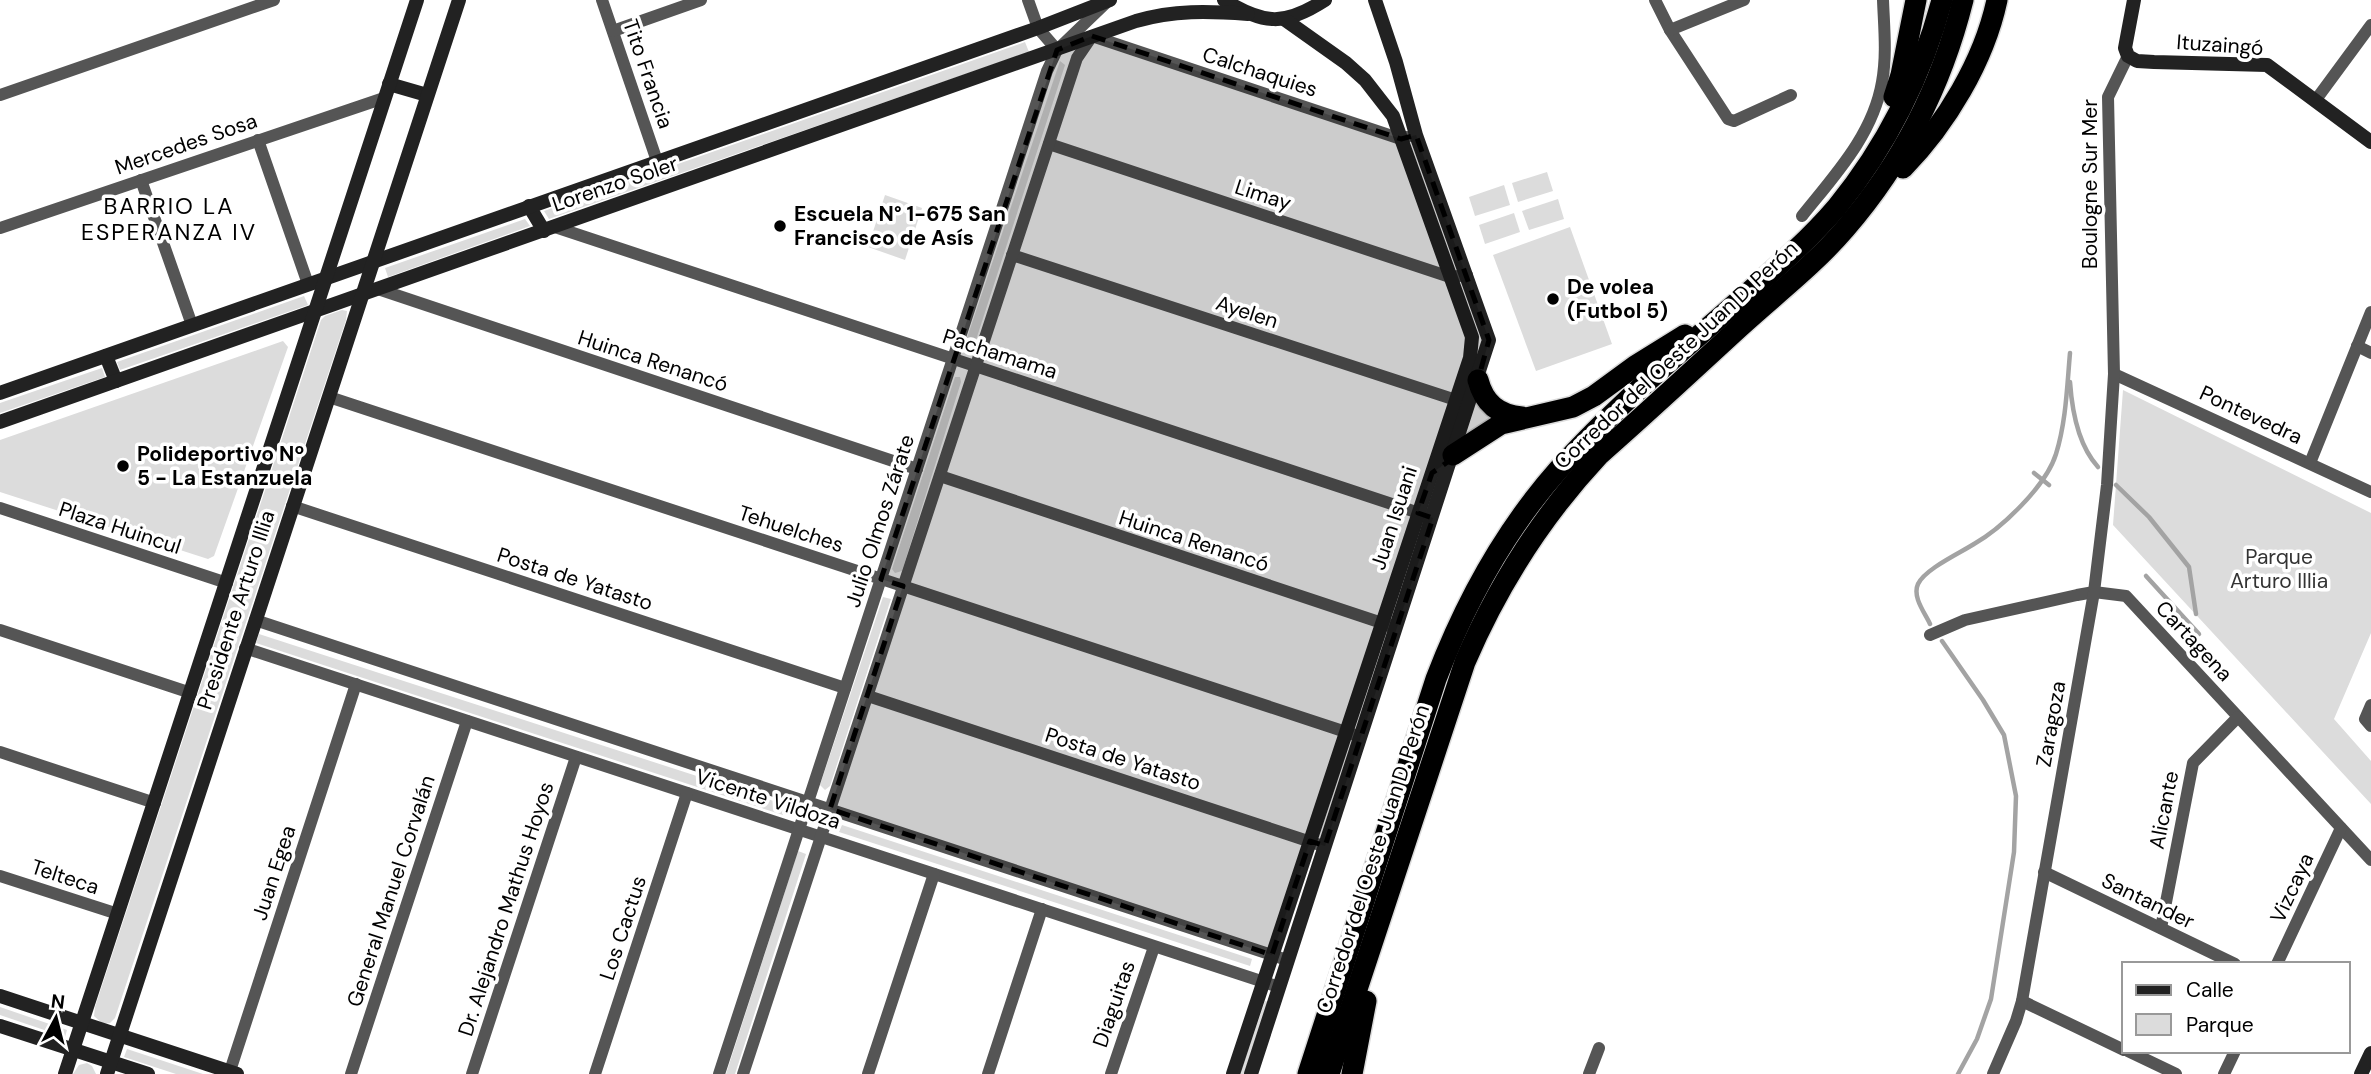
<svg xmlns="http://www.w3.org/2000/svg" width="2371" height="1074" font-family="'DM Sans',sans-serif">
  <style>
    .green { fill: #dcdcdc }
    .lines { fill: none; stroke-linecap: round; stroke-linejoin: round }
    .stream { stroke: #a3a3a3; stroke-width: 4.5 }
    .highway-casing { stroke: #dbdbdb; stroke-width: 24 }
    .street { stroke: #555; stroke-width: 12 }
    .secondary { stroke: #222; stroke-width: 14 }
    .highway { stroke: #000; stroke-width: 21 }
    .marked { fill: #000; fill-opacity: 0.2; stroke: #000; stroke-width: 5; stroke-dasharray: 14 9; stroke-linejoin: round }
    .poi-dot { fill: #000; stroke: #fff; stroke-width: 2.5 }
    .labels { text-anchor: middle; stroke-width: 7; stroke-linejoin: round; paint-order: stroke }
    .street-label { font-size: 21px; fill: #000; stroke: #fff }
    .poi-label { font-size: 21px; font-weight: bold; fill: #000; stroke: #fff; text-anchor: start }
    .park-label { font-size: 21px; fill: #333; stroke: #fff }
    .neighbourhood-label { font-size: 23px; letter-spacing: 2px; fill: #000; stroke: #fff }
  </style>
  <rect width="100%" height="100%" fill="#fff"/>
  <g class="green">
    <path d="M1025,42L1029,52L549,219L544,211Z"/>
    <path d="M1060,61L1065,65L974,346L971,351H966L965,344Z"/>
    <path d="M1547,172L1553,191L1518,202L1512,183Z"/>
    <path d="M1504,185L1510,205L1475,216L1469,197Z"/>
    <path d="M885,195L922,208L905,260L868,247Z"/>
    <path d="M1558,199L1564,219L1529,230L1522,211Z"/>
    <path d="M1514,213L1520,232L1485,244L1479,225Z"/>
    <path d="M525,219L530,226L388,277L385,268Z"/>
    <path d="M1570,227L1612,344L1536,371L1493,255Z"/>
    <path d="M304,296L308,305L120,370L117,362Z"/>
    <path d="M342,310L347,311L346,320L115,1018L110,1023L103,1024L94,1016L95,1007L321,320L325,316Z"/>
    <path d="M283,341L288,347L214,556L208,559L0,492V440Z"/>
    <path d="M102,368L105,377L0,413V403Z"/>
    <path d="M955,377H960L961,382L902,571L895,573L892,569Z"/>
    <path d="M2123,390L2371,513V633L2334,719L2371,761V804L2113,525Z"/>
    <path d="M883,597L891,599L830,786L825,790L820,785Z"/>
    <path d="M259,634L786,805L783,815L256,643Z"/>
    <path d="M842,825L1252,959L1250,966L839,832Z"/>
    <path d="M798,851L806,854L735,1074H726Z"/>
    <path d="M1265,1001L1269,1002L1245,1074H1240Z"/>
    <path d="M0,1007L67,1030L65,1037L0,1015Z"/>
    <path d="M127,1049L203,1074H176L124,1057Z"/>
    <path d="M87,1063L92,1066L96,1074H73L79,1065Z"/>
  </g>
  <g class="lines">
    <g class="stream">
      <path d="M2070,382C2072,411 2078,445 2098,467"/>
      <path d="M2034,473L2049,485"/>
      <path d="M2116,485L2149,517L2189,567L2196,614"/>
      <path d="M2146,576L2199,634"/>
      <path d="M1930,624C1925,613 1912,597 1918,584C1925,569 1960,553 1974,544C2002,528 2046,486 2056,454C2066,422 2067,387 2070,353"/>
      <path d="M1942,641L1983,700L2004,735L2016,796L2014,852L1991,999L1977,1039L1958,1074"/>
    </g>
    <defs>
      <g id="highway">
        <path d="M1894,97L1901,75L1916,0"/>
        <path d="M1903,168C1946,124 1984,61 1997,0"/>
        <path d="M1478,380C1484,403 1498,415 1522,417"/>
        <path d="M1453,455L1501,424L1573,407L1594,396L1635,366L1685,335"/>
        <path d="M1308,1074L1436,679C1465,603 1504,531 1559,469C1614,408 1679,353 1741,299C1774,270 1808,241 1837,207C1886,147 1922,75 1942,0"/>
        <path d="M1329,1074L1465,662C1498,585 1542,516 1599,455C1647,413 1694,369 1741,326C1776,294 1814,265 1845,229C1902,163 1942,84 1963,0"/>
        <path d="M1352,1074L1366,1001"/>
      </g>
    </defs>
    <use href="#highway" class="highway-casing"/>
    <g class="street">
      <path d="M602,0L657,161"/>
      <path d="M1028,0L1038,28L1057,50"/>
      <path d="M1655,0L1670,30L1728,119L1734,121L1791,95"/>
      <path d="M1670,30L1744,0"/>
      <path d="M613,31L701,0"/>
      <path d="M0,95L274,0"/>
      <path d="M2315,101L2371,25"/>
      <path d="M258,140L308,284"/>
      <path d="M1049,144L1450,277L1467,275"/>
      <path d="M141,180L192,325"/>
      <path d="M1802,216C1834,176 1873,135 1882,82C1887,55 1884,27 1883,0"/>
      <path d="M555,227L1425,515"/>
      <path d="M0,228L384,98"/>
      <path d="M1012,255L1465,403"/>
      <path d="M378,289L917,469"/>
      <path d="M2357,346L2371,353"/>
      <path d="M2114,374L2371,492"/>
      <path d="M329,397L1355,735"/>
      <path d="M2310,463L2371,312"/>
      <path d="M940,476L1391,626"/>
      <path d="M292,506L845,688"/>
      <path d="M0,508L227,583"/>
      <path d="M255,620L1281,958"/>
      <path d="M0,630L191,693"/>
      <path d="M1930,635L1965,620L2077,595L2094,592L2126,596L2371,860"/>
      <path d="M245,648L1273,985"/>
      <path d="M868,696L1320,845"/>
      <path d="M2371,705L2365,719L2371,726"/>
      <path d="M0,752L155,803"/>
      <path d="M2044,872L2235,964"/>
      <path d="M0,876L118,914"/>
      <path d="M2161,928L2193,763L2238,717"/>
      <path d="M2277,964L2341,828"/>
      <path d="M2022,1001L2124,1050"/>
      <path d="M2128,1051L2176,1074"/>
      <path d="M229,1074L356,684"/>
      <path d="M351,1074L467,721"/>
      <path d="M472,1074L576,757"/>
      <path d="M595,1074L687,793"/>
      <path d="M719,1074L1047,71L1057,50L1107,2"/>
      <path d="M743,1074L1077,58L1092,36L1401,139L1407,137"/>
      <path d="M868,1074L934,874"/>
      <path d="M988,1074L1042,909"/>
      <path d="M1111,1074L1154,947"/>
      <path d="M1589,1074L1599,1048"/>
      <path d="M1993,1074L2016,1021L2022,1001L2094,592L2107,485L2114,374L2108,97L2128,56"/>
      <path d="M2224,1074L2235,1051"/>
    </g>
    <g class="secondary">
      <path d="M1224,0C1264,25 1285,26 1325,0"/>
      <path d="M2134,0L2125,48L2128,56L2137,61L2154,62L2267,65L2371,142"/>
      <path d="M389,84L427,95"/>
      <path d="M529,206L544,231"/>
      <path d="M106,356L116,381"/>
      <path d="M0,393L1038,28L1110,0"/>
      <path d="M0,422L1136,21C1174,10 1208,11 1248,14"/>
      <path d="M0,996L237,1074"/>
      <path d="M0,1026L148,1074"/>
      <path d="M65,1074L417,0"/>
      <path d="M107,1074L459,0"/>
      <path d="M1233,1074L1470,358L1472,337L1393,116L1365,80L1346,63L1284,19"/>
      <path d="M1251,1074L1489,340L1416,135L1396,62L1375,0"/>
      <path d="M2361,1074L2371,1053"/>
    </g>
    <use href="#highway" class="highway"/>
  </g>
  <path class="marked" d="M1092,36L1401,139L1416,135L1489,340L1478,380L1495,410L1531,417L1501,424L1432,473L1418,513L1433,518L1325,846L1310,841L1272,955L830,809L903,586L881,579L1057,50Z"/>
  <g class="poi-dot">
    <circle cx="780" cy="226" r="7"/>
    <circle cx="1553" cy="299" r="7"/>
    <circle cx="123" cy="466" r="7"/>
  </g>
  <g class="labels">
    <g class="street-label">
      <text transform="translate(2220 45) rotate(4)" y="7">Ituzaingó</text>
      <text transform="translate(1260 72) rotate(18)" y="7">Calchaquies</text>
      <text transform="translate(648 74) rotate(71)" y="7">Tito Francia</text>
      <text transform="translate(186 144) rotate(-19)" y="7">Mercedes Sosa</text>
      <text transform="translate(615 184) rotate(-19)" y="7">Lorenzo Soler</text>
      <text transform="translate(2090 184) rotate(-90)" y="7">Boulogne Sur Mer</text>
      <text transform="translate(1263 195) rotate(18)" y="7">Limay</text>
      <text transform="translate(1247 312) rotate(18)" y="7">Ayelen</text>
      <text transform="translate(1000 354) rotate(18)" y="7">Pachamama</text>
      <text transform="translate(1676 355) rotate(-43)" y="7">Corredor del Oeste Juan D. Perón</text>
      <text transform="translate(653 361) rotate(18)" y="7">Huinca Renancó</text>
      <text transform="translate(2251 415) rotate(25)" y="7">Pontevedra</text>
      <text transform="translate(1394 518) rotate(-72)" y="7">Juan Isuani</text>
      <text transform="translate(880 521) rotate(-72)" y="7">Julio Olmos Zárate</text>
      <text transform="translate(120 528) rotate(18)" y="7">Plaza Huincul</text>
      <text transform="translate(791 529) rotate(18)" y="7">Tehuelches</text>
      <text transform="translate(1194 541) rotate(18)" y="7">Huinca Renancó</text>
      <text transform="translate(575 579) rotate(18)" y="7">Posta de Yatasto</text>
      <text transform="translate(236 610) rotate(-72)" y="7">Presidente Arturo Illia</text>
      <text transform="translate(2194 641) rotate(47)" y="7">Cartagena</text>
      <text transform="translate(2051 724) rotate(-80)" y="7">Zaragoza</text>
      <text transform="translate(1123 759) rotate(18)" y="7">Posta de Yatasto</text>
      <text transform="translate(768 799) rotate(18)" y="7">Vicente Vildoza</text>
      <text transform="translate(2164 810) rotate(-79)" y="7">Alicante</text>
      <text transform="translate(1373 859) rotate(-72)" y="7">Corredor del Oeste Juan D. Perón</text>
      <text transform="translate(274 873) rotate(-72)" y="7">Juan Egea</text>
      <text transform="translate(65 877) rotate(18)" y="7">Telteca</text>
      <text transform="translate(2292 888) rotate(-65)" y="7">Vizcaya</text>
      <text transform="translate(391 891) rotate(-72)" y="7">General Manuel Corvalán</text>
      <text transform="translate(2148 901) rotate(26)" y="7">Santander</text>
      <text transform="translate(506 909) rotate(-72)" y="7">Dr. Alejandro Mathus Hoyos</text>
      <text transform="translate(623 928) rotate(-72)" y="7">Los Cactus</text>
      <text transform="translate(1114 1004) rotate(-71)" y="7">Diaguitas</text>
    </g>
    <g class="poi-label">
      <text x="794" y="221">Escuela N° 1-675 San<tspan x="794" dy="24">Francisco de Asís</tspan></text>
      <text x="1567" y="294">De volea<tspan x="1567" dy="24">(Futbol 5)</tspan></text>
      <text x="137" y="461">Polideportivo Nº<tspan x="137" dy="24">5 - La Estanzuela</tspan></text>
    </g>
    <g class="park-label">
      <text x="2279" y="564">Parque<tspan x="2279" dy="24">Arturo Illia</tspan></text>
    </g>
    <g class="neighbourhood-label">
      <text x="169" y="214">BARRIO LA<tspan x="169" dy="26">ESPERANZA IV</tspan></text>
    </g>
  </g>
  <rect x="2122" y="962" width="228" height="91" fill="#ffffff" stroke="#999999" stroke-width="2"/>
  <rect x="2136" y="985" width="35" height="10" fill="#222222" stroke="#999999" stroke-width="2"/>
  <text x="2186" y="997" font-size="21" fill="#000000">Calle</text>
  <rect x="2136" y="1014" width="35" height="21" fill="#dcdcdc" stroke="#999999" stroke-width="2"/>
  <text x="2186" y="1032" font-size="21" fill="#000000">Parque</text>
  <g transform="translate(56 1018) rotate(7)" stroke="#ffffff" stroke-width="5" paint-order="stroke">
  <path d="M0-5L12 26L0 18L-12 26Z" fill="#000000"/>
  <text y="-10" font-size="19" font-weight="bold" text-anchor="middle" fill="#000000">N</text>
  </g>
</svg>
